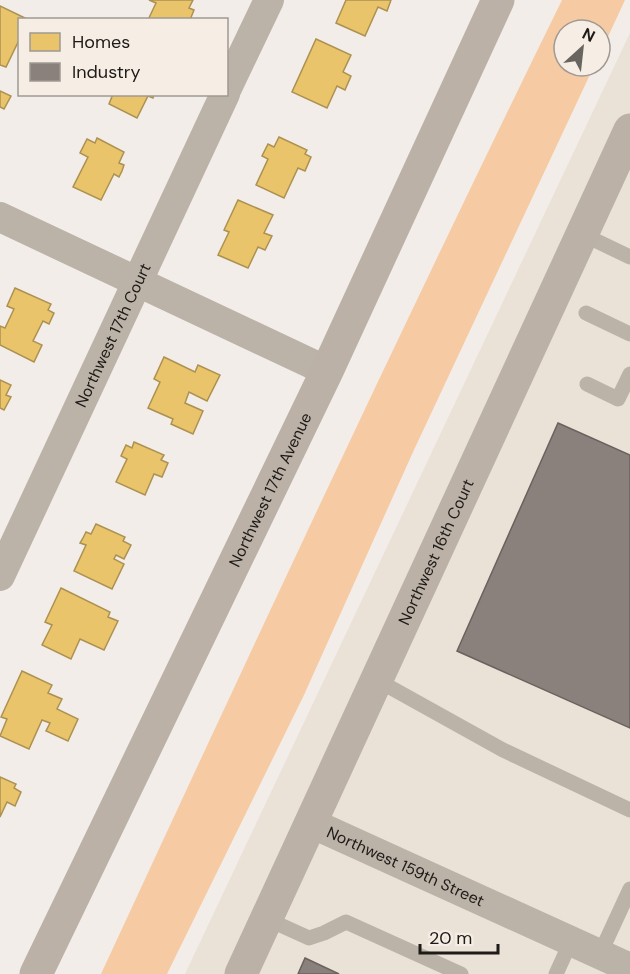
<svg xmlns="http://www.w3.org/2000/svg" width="630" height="974" font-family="'DM Sans',sans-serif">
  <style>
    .built { fill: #eae1d7 }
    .water { fill: #f6cba3 }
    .homes { fill: #e9c46a; stroke: #ac9151; stroke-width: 1.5 }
    .industry { fill: #8a817c; stroke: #69625e; stroke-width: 1.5 }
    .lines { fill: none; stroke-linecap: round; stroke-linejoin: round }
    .lane { stroke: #bbb2a8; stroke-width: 15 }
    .street { stroke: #bbb2a8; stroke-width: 30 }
    .secondary { stroke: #bbb1a7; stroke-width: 33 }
    .labels { text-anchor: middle; stroke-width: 6; stroke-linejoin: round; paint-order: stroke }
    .street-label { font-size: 16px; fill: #1d1a17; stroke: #f6ede5 }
  </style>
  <rect width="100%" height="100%" fill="#f2ede9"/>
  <path class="built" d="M630,33V974H185Z"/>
  <path class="water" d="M562,0H625L600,54V30H564V66H594L413,452L304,695L167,974H101C252,648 404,322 562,0Z"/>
  <g class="homes">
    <path d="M149,0H193L189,8L194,10L190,20H148L156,3Z"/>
    <path d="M346,0H391L387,11L378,7L365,36L336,23Z"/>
    <path d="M0,6L29,20H20V38L6,67L0,65Z"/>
    <path d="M316,39L351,55L343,72L351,76L345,90L337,86L327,108L292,92Z"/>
    <path d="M0,91L11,96L4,109L0,107Z"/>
    <path d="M113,94H154L153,98L148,96L137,118L109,104Z"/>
    <path d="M279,137L307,150L305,154L311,157L305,171L298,168L284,198L256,185L268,159L262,156L268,144L274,147Z"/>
    <path d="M97,138L124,152L119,163L124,165L122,171L119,177L114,174L101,200L73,187L88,157L80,153L87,139L95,143Z"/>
    <path d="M238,200L273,215L264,233L272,236L265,250L258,247L248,268L218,255L229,232L224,230Z"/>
    <path d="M15,288L51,304L48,310L54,313L49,324L43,321L33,341L42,345L34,362L0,345V326L5,328L14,309L7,306Z"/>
    <path d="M164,357L195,372L198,365L220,375L207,401L189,392L185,403L203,411L193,434L171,424L173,419L148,408L160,382L154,379Z"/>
    <path d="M0,380L11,385L6,395L11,397L4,410L0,408Z"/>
    <path d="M134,442L164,455L161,460L168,463L162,477L154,474L145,495L116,482L127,459L121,456L126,445L132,448Z"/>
    <path d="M96,524L125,537L123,541L131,545L124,559L116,555L114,559L124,564L112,589L74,571L86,545L80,543L83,538L86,532L91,534Z"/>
    <path d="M61,588L110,612L108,617L118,621L104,650L80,639L71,659L42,645L52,625L45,622Z"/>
    <path d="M22,671L52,685L48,693L62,699L57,709L78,719L68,741L46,731L50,723L42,720L29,749L0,736L7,719L1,717Z"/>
    <path d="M0,777L16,784L14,788L21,792L15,806L7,802L0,817Z"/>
  </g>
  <g class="industry">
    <path d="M558,423L630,455V728L457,651Z"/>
    <path d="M305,958L339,974H298Z"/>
  </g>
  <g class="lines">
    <g class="lane">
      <path d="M582,234L630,257"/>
      <path d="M586,313L630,334"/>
      <path d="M587,384L618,399L630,374"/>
      <path d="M377,680L503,750L630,810"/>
      <path d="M267,919L309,938L324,933L346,922L461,974"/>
      <path d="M600,954L630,889"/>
      <path d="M556,974L571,941"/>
    </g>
    <g class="street">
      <path d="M226,90L269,0"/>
      <path d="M0,217L327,371"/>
      <path id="s1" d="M0,576L225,94"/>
      <path id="s2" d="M311,823L630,968"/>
    </g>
    <g class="secondary">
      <path id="s3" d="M36,974L327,371L498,0"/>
      <path id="s4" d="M241,974L630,130"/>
    </g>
  </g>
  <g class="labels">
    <g class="street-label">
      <text dy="6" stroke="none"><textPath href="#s1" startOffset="266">Northwest 17th Court</textPath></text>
      <text dy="6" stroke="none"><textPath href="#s3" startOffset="538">Northwest 17th Avenue</textPath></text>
      <text dy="6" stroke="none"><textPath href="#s4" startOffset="465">Northwest 16th Court</textPath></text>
      <text dy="6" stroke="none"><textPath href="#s2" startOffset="104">Northwest 159th Street</textPath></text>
    </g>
  </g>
  <rect x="18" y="18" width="210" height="78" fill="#f6ede5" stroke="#9f9993" stroke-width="1.5"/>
  <rect x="30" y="33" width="30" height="18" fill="#e9c46a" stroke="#9f9993" stroke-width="1.5"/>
  <text x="72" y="48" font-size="18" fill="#1d1a17">Homes</text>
  <rect x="30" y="63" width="30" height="18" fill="#8a817c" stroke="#9f9993" stroke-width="1.5"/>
  <text x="72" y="78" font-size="18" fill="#1d1a17">Industry</text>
  <g transform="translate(582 48) rotate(27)"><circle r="28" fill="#f6ede5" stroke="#9f9993" stroke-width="1.5"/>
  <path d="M0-4.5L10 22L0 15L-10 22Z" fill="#686460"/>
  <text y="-9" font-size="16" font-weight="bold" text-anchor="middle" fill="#1d1a17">N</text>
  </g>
  <path d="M420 944v9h78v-9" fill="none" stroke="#1d1a17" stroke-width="3"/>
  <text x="429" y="944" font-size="18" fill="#1d1a17" stroke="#f6ede5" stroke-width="4.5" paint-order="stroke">20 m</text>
</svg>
